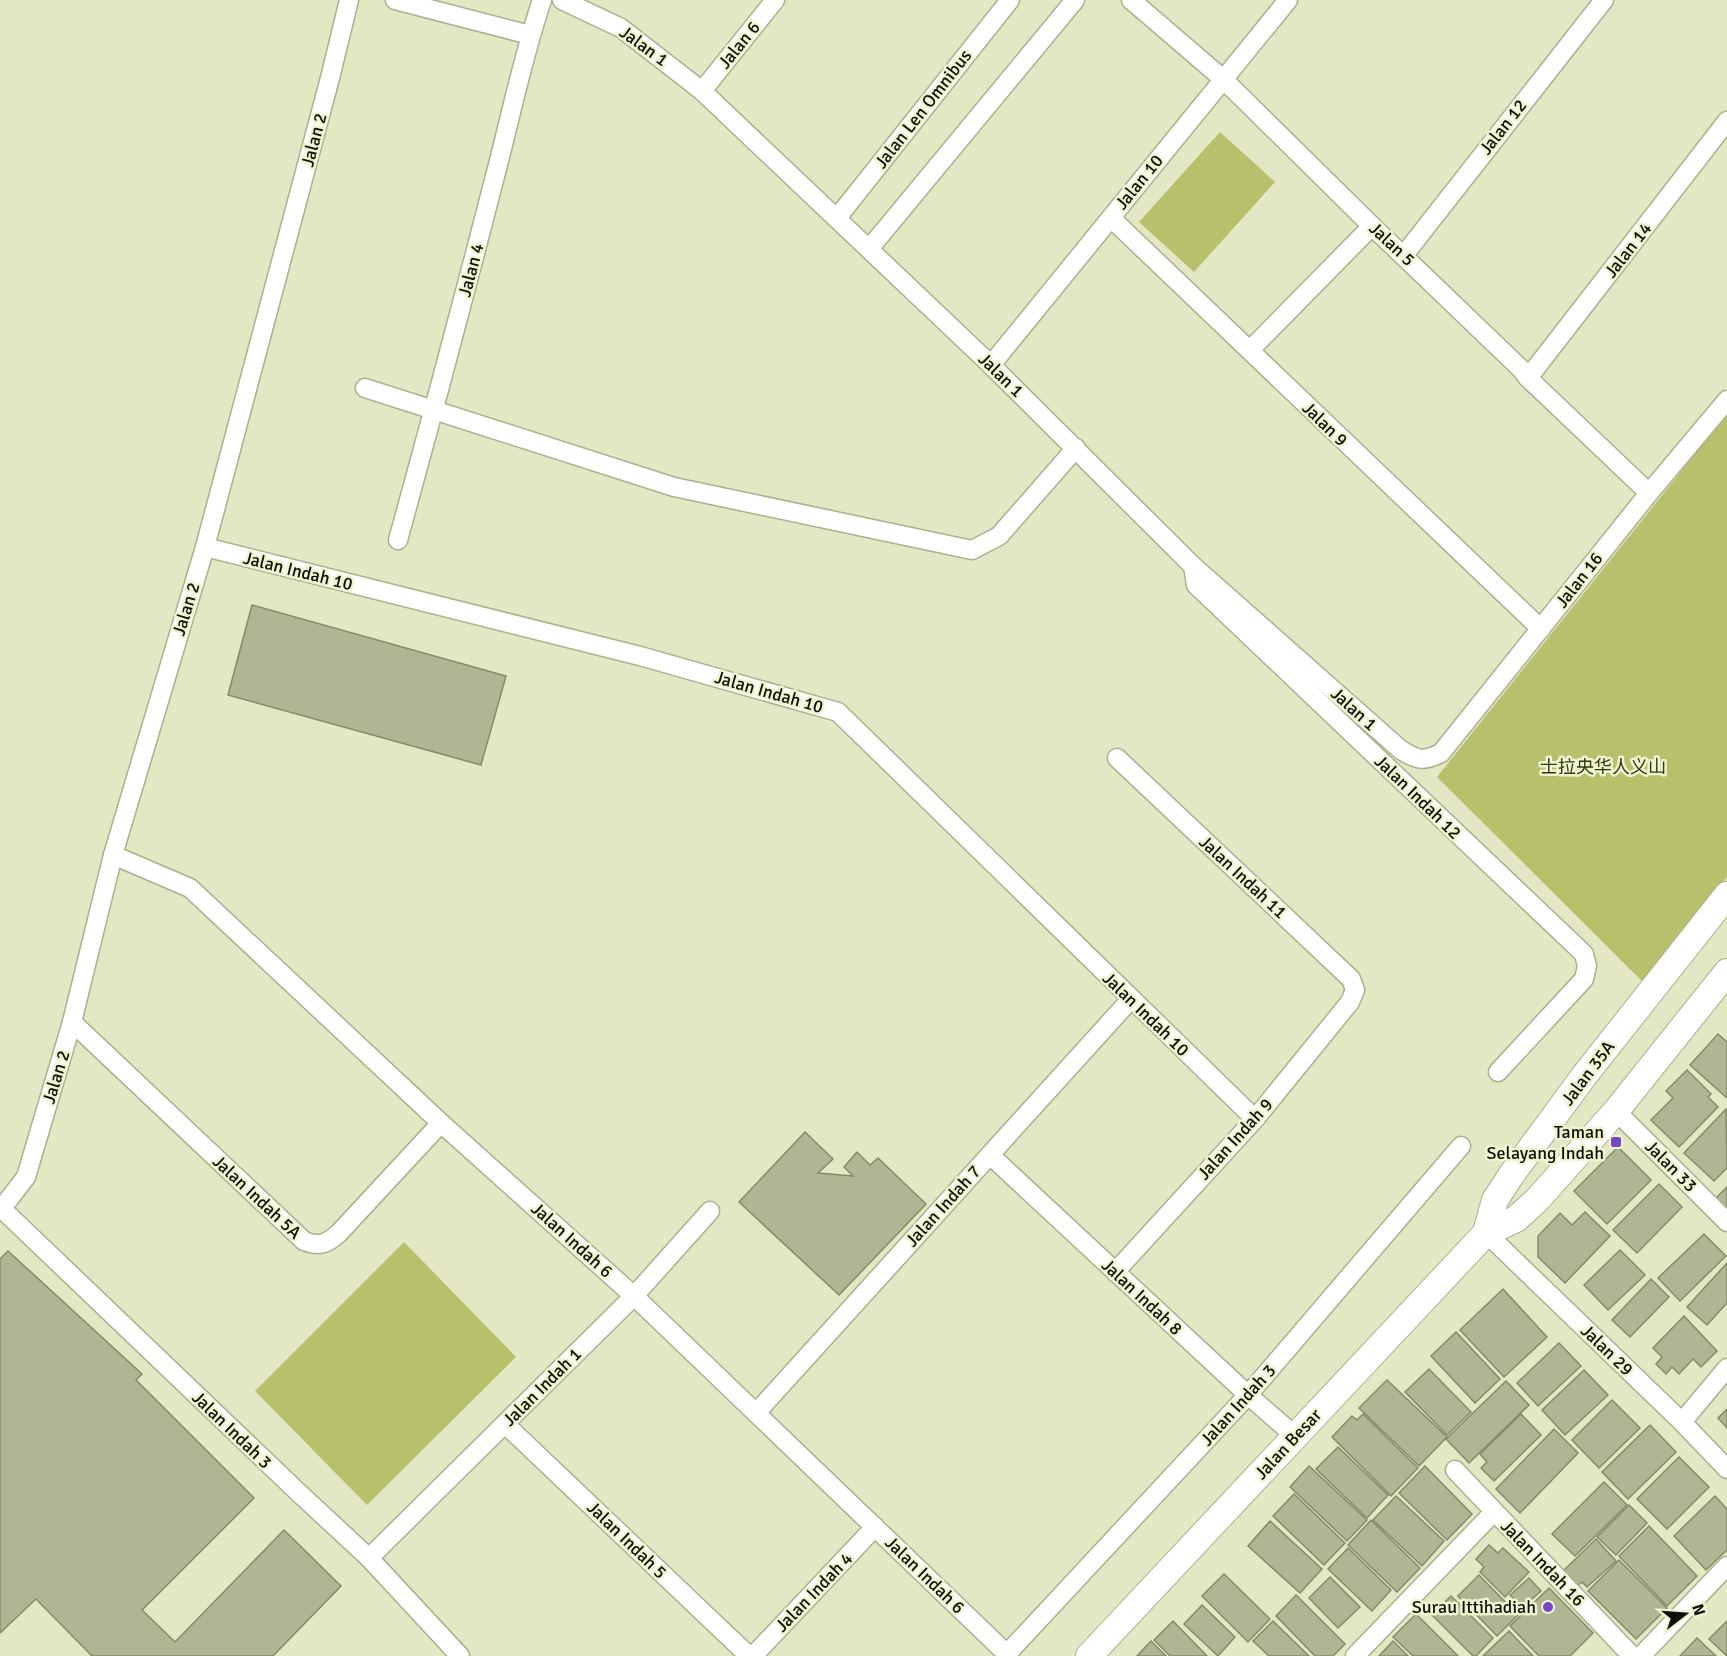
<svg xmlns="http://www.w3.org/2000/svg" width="1727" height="1656" font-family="Signika,'Noto Sans SC',sans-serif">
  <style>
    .green { fill: #b9c06c }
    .building { fill: #b1b593; stroke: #868a69; stroke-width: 1.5 }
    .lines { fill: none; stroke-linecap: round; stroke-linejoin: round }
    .street-casing { stroke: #acb08e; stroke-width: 21 }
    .secondary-casing { stroke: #acb08e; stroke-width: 28 }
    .street { stroke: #fff; stroke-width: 18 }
    .secondary { stroke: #fff; stroke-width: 26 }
    .poi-dot { fill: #7448c0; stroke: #f0f5d1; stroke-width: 2 }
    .labels { text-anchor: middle; stroke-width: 5; stroke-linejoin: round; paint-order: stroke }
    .street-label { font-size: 18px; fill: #0f1005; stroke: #f0f5d1 }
    .park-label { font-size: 18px; fill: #34360c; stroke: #f0f5d1 }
    .poi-label { font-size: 18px; fill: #0f1005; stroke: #f0f5d1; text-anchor: end }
  </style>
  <rect width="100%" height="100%" fill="#e3e7c4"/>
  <g class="green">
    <path d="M1220,132L1275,182L1194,272L1139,222Z"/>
    <path d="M1727,414V877L1642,981L1437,777Z"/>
    <path d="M404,1242L516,1357L367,1505L255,1391Z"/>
  </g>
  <g class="building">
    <path d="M252,605L506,676L481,765L228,695Z"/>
    <path d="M1718,1034L1727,1042V1098L1690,1065Z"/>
    <path d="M1687,1070L1711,1094L1708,1097L1718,1107L1679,1147L1651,1120L1673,1098L1666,1091Z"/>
    <path d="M1726,1109L1727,1168L1714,1181L1684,1153Z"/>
    <path d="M805,1132L833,1159L818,1173L853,1176L844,1167L857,1152L870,1165L878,1158L926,1204L839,1295L739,1202Z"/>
    <path d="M1618,1147L1651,1180L1607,1224L1574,1191Z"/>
    <path d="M1659,1184L1682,1207L1637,1253L1613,1230Z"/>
    <path d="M1727,1187V1212L1715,1199Z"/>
    <path d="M1585,1212L1610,1236L1565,1283L1538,1257V1236L1560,1213L1572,1225Z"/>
    <path d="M1704,1234L1726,1256L1680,1301L1658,1278Z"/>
    <path d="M1620,1250L1645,1275L1608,1310L1584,1285Z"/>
    <path d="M8,1251L142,1374L136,1380L254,1498L142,1610L175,1642L284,1530L341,1586L273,1656H92L36,1599L0,1633V1259Z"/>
    <path d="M1727,1263V1303L1707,1325L1687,1307Z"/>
    <path d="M1651,1279L1669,1297L1630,1337L1612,1320Z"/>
    <path d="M1503,1289L1547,1337L1504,1377L1460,1330Z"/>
    <path d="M1684,1316L1717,1351L1701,1367L1693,1359L1679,1374L1672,1367L1666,1374L1656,1364L1662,1357L1653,1348Z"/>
    <path d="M1456,1332L1500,1379L1475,1403L1431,1356Z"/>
    <path d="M1559,1343L1581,1366L1538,1406L1517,1383Z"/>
    <path d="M1429,1369L1471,1412L1447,1435L1405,1392Z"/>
    <path d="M1584,1370L1608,1395L1565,1435L1542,1410Z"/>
    <path d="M1387,1380L1447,1437L1419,1466L1359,1408Z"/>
    <path d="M1506,1381L1529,1405L1469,1463L1446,1439Z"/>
    <path d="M1612,1400L1640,1428L1599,1468L1572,1440Z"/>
    <path d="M1727,1409V1428L1718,1418Z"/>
    <path d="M1363,1414L1418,1468L1391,1496L1332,1437L1352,1416L1357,1420Z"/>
    <path d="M1521,1414L1541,1435L1494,1481L1481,1468L1487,1462L1480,1454Z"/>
    <path d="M1650,1425L1676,1452L1628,1499L1602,1472Z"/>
    <path d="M1554,1429L1578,1453L1520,1513L1496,1489Z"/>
    <path d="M1338,1447L1388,1495L1367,1518L1316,1469Z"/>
    <path d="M1679,1457L1709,1487L1667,1529L1637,1499Z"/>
    <path d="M1309,1466L1367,1520L1347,1541L1290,1487Z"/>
    <path d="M1425,1466L1472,1514L1447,1540L1399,1493Z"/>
    <path d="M1604,1482L1627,1505L1575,1556L1552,1534Z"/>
    <path d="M1294,1494L1345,1543L1324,1565L1273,1516Z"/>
    <path d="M1396,1496L1444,1541L1422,1566L1373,1520Z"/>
    <path d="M1715,1496L1727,1509V1550L1706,1570L1674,1536Z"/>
    <path d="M1629,1505L1647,1523L1616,1555L1597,1537Z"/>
    <path d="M1371,1520L1420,1568L1397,1592L1348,1545Z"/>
    <path d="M1270,1521L1322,1569L1300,1593L1248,1546Z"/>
    <path d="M1649,1526L1697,1576L1667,1606L1619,1556Z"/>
    <path d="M1596,1539L1616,1561L1587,1587L1582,1582L1574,1589L1560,1574Z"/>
    <path d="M1489,1545L1498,1553L1503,1548L1529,1572L1505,1597L1480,1572L1484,1567L1476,1559Z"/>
    <path d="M1348,1548L1391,1590L1372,1611L1328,1569Z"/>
    <path d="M1619,1560L1667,1608L1636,1639L1588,1591Z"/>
    <path d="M1224,1574L1270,1619L1248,1642L1202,1596Z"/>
    <path d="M1479,1575L1518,1615L1497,1636L1458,1596Z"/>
    <path d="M1330,1577L1360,1607L1338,1628L1309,1598Z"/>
    <path d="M1529,1578L1541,1591L1522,1608L1510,1595Z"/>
    <path d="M1549,1588L1593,1633L1570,1656H1539L1510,1626Z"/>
    <path d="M1296,1595L1345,1644L1333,1656H1315L1276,1616Z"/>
    <path d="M1451,1596L1493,1638L1476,1656H1473L1432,1615Z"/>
    <path d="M1202,1605L1235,1637L1218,1656L1184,1624Z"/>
    <path d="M1416,1614L1458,1656H1413L1393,1637Z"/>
    <path d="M1173,1621L1207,1656H1170L1154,1640Z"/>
    <path d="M1273,1621L1309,1656H1269L1253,1641Z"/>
    <path d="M1727,1621V1656L1709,1639Z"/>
    <path d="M1509,1631L1533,1656H1483Z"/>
    <path d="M1697,1638L1716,1656H1680Z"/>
    <path d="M1151,1641L1166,1656H1137Z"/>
    <path d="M1393,1641L1408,1656H1379Z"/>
  </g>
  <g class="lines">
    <defs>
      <g id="street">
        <path d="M395,0L530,35"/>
        <path d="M562,0L621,28L702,91L991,365L1193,566L1401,750C1417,760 1423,762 1441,753L1649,493L1727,400"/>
        <path d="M1131,0L1223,79L1372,226L1521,369L1528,378L1649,493"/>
        <path d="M702,91L775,0"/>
        <path d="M837,218L1010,0"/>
        <path d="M1111,218L1541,629"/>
        <path d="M869,249L1075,0"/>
        <path d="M1404,255L1604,0"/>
        <path d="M1250,350L1372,226"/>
        <path d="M991,365L1288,0"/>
        <path d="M1528,378L1727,121"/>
        <path d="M365,388L674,487L972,550L999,536L1076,448"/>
        <path d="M398,540C431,421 463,301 494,180C510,120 522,59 542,0"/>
        <path d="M205,547L640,656L838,712L1255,1119"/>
        <path d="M1193,566L1196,585L1584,954L1587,966L1584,979L1498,1072"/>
        <path d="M113,855L190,888L441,1123L634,1296L1009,1656"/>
        <path d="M72,1022L304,1241C319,1247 327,1244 339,1233L441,1123"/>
        <path d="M1616,1111L1727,1222"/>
        <path d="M990,1155L1248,1395L1295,1436"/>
        <path d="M0,1207L299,1493L369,1558L460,1656"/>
        <path d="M2,1208L26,1177L72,1022L113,855L205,547L330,78L349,0"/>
        <path d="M1486,1233L1682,1422L1727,1469"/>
        <path d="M1115,1272L1255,1119L1350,1002L1355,990L1351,979L1117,758"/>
        <path d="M756,1413L1131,999"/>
        <path d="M1682,1422L1727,1368"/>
        <path d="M505,1424L749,1656"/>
        <path d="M1455,1470L1632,1656"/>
        <path d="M369,1558L634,1296L710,1211"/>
        <path d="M753,1656L875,1527"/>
        <path d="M1005,1656L1248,1395L1461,1146"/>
        <path d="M1355,1656L1494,1512"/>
        <path d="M1641,1656L1727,1566"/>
      </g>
      <g id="secondary">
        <path d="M1486,1233L1495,1200L1512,1174L1584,1076L1727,895"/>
        <path d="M1089,1656L1486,1233L1516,1219L1537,1200L1616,1111L1727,972"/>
      </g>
    </defs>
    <use href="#street" class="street-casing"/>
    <use href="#secondary" class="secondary-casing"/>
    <use href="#street" class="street"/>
    <use href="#secondary" class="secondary"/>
  </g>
  <g class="poi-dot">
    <rect x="1610" y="1136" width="12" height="12" rx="3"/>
    <circle cx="1548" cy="1607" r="6"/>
  </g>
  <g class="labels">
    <g class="street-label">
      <text transform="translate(739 45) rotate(-51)" y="6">Jalan 6</text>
      <text transform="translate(644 46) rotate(36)" y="6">Jalan 1</text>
      <text transform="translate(923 109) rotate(-52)" y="6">Jalan Len Omnibus</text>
      <text transform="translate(1503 127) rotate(-52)" y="6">Jalan 12</text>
      <text transform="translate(314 140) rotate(-75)" y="6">Jalan 2</text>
      <text transform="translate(1139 182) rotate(-51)" y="6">Jalan 10</text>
      <text transform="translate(1392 244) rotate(43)" y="6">Jalan 5</text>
      <text transform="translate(1628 250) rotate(-52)" y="6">Jalan 14</text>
      <text transform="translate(471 270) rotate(-75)" y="6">Jalan 4</text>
      <text transform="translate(1001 375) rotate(44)" y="6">Jalan 1</text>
      <text transform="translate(1325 424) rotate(44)" y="6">Jalan 9</text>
      <text transform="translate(298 571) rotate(14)" y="6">Jalan Indah 10</text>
      <text transform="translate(1579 580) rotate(-52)" y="6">Jalan 16</text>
      <text transform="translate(186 609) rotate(-73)" y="6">Jalan 2</text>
      <text transform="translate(769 692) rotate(16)" y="6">Jalan Indah 10</text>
      <text transform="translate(1354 709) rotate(42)" y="6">Jalan 1</text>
      <text transform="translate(1418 797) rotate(44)" y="6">Jalan Indah 12</text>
      <text transform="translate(1243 877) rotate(43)" y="6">Jalan Indah 11</text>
      <text transform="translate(1146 1014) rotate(44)" y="6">Jalan Indah 10</text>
      <text transform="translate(1588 1073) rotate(-53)" y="6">Jalan 35A</text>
      <text transform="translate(56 1077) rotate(-73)" y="6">Jalan 2</text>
      <text transform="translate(1235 1139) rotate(-48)" y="6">Jalan Indah 9</text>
      <text transform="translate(1671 1166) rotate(45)" y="6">Jalan 33</text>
      <text transform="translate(257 1197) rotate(43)" y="6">Jalan Indah 5A</text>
      <text transform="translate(943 1206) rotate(-48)" y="6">Jalan Indah 7</text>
      <text transform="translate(572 1240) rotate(42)" y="6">Jalan Indah 6</text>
      <text transform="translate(1142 1297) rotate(43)" y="6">Jalan Indah 8</text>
      <text transform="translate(1607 1350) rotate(44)" y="6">Jalan 29</text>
      <text transform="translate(542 1387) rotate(-45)" y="6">Jalan Indah 1</text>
      <text transform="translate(1238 1405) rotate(-48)" y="6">Jalan Indah 3</text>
      <text transform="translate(232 1430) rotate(44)" y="6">Jalan Indah 3</text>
      <text transform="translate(1288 1444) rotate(-47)" y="6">Jalan Besar</text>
      <text transform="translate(627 1540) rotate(44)" y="6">Jalan Indah 5</text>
      <text transform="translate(1543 1563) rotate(46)" y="6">Jalan Indah 16</text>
      <text transform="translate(925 1575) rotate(44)" y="6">Jalan Indah 6</text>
      <text transform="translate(814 1592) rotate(-46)" y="6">Jalan Indah 4</text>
    </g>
    <g class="park-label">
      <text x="1603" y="773">士拉央华人义山</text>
    </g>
    <g class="poi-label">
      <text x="1604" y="1138">Taman<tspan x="1604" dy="21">Selayang Indah</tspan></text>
      <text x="1536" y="1613">Surau Ittihadiah</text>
    </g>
  </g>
  <g transform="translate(1685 1614) rotate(73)" stroke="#f0f5d1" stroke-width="4.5" paint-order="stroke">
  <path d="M0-4.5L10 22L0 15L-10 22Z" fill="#0f1005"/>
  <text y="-9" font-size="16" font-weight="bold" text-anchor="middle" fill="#0f1005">N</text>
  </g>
</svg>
